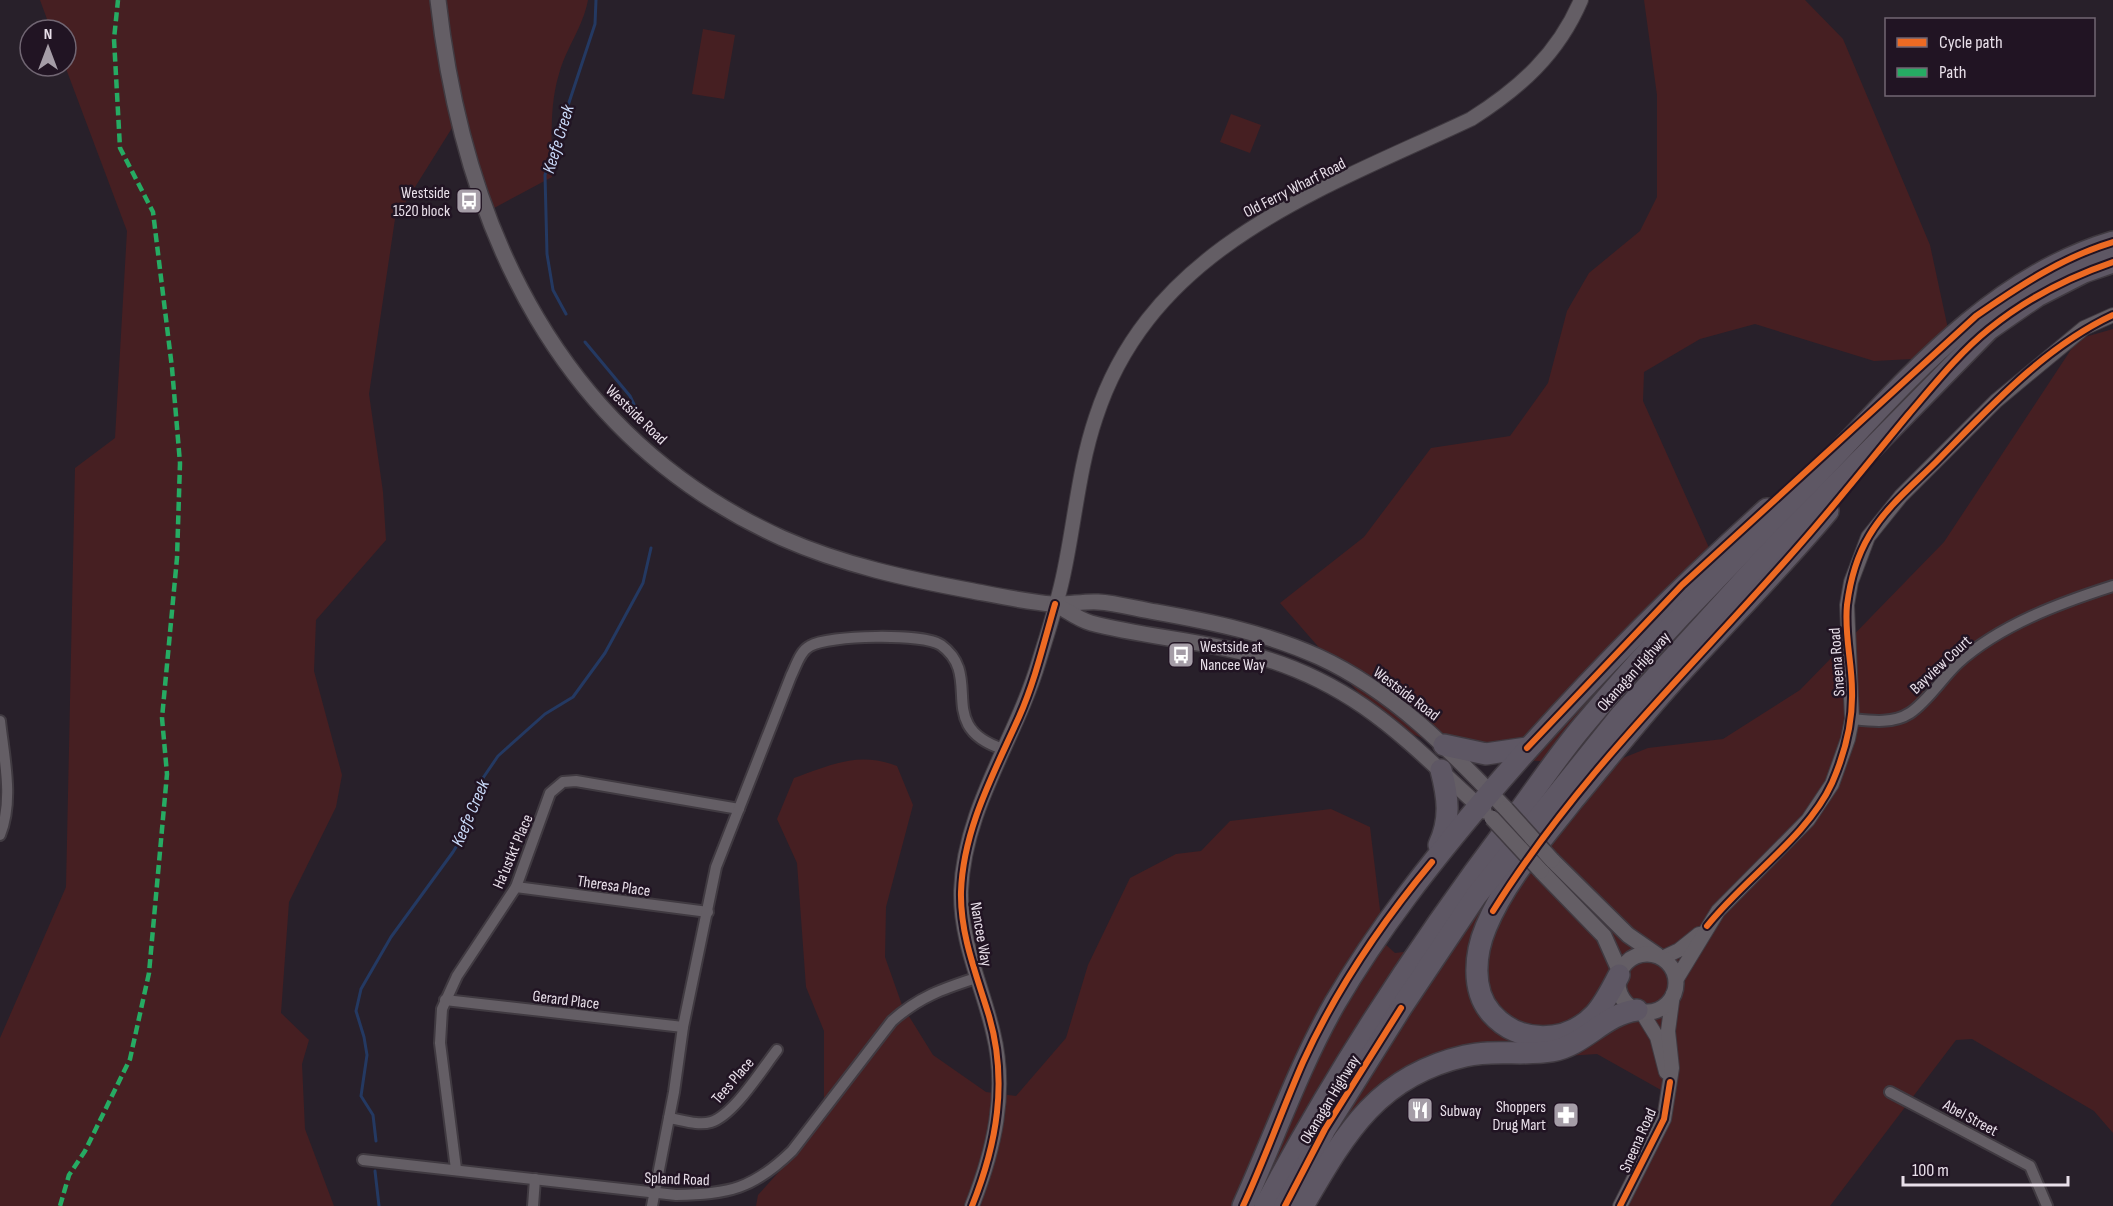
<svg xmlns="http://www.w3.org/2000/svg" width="2113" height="1206" font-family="'Sofia Sans Condensed',sans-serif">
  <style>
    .green { fill: #461f22 }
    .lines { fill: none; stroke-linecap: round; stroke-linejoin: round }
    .stream { stroke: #243962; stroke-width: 3 }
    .minor-casing { stroke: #403a41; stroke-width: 14 }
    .tertiary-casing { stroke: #403a41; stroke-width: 16 }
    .secondary-casing { stroke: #403a41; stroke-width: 18 }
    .motorway-casing { stroke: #403a41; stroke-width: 24 }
    .minor { stroke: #645e65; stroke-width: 10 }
    .tertiary { stroke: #645e65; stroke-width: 14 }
    .secondary { stroke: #645e65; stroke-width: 15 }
    .motorway { stroke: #5e5764; stroke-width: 21 }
    .secondary-bridge-casing { stroke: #403a41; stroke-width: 18; stroke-linecap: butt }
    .secondary-bridge { stroke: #645e65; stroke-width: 15 }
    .quiet { stroke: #26ab63; stroke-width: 4.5; stroke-dasharray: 9 4.5; stroke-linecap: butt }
    .cycleway-casing { stroke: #211423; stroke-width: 10 }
    .cycleway { stroke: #ed6a23; stroke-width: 6 }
    .labels { text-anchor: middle; stroke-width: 5; stroke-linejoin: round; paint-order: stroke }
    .street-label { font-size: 16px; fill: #e9e0ea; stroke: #211423 }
    .poi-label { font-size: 16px; fill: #e9e0ea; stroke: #211423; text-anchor: end }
    .water-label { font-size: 18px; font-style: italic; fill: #c9d9f8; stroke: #211423 }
  </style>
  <rect width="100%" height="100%" fill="#28202a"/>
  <g class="green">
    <path d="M40,0H588C583,27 566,48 559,74C549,106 552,144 552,177L483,214L457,120L395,219L369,394L383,492L386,540L316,620L314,671L342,775L336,807L289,902L281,1013L309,1040L302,1064L305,1129L334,1206H0V1038L66,887L75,468L115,438L127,231L65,66L66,30H51Z"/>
    <path d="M1644,0H1805L1843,39L1930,245L1950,338L1931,358L1874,361L1755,324L1700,339L1644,372L1643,401L1733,601L1568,763L1467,756L1385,723L1280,603L1364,537L1431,448L1510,436L1548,383L1567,311L1589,273L1640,231L1657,197V95Z"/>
    <path d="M703,29L735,35L724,99L692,94Z"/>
    <path d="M1231,114L1261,125L1250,153L1220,142Z"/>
    <path d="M2113,329V1133L2094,1111L1972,1039L1956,1040L1830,1206H1616L1656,1119L1661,1090L1597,1054L1473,1062L1416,1084L1364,1127L1313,1206H756L758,1195L806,1142L824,1099V1031L806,987L797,863L777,819L794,778C831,765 858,751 897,766L913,805L886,907L885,957L902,1005L933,1055L986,1092L1016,1096L1066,1038L1088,965L1130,878L1176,854L1201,851L1230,821L1331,809L1370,827L1384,943L1395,953L1412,951L1588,772L1648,748L1723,739L1800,690L1944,542L2078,339Z"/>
  </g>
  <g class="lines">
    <g class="stream">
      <path d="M566,314L553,290L547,254L545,175L595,24L596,0"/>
      <path d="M585,342L630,396L639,415"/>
      <path d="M376,1141L373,1115L361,1096L367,1055L364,1037L356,1011L361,989L391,937L453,852L467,829L483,778L498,756L545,714L573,697L605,653L643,583L651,548"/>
      <path d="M375,1171L379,1206"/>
    </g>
    <defs>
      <g id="minor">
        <path d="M1852,719C1871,721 1893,724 1910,713C1928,701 1942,678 1958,663C2000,625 2060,603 2113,586"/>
        <path d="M0,721C4,758 14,800 0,835"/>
        <path d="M516,887L708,912"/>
        <path d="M445,1000L683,1027"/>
        <path d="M1890,1092L2030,1166L2047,1206"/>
        <path d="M669,1118C682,1120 698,1126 711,1122C734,1115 762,1069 777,1050"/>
        <path d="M363,1160L676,1195C729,1194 753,1189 792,1151L892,1021C919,997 942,989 976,978"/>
        <path d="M456,1169L440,1043L442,1009L457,976L516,887L550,793L563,782L576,781L739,809"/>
        <path d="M533,1206L535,1179"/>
        <path d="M652,1206L674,1092L683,1027L716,867L791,676C796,666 800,651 810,646C828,635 924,633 941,645C985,677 933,726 1003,749"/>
      </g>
      <g id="tertiary">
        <path d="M1662,958L1679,950L1699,934"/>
        <path d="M1676,980L1718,911L1808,820L1832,784L1848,739L1852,719L1847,605L1851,582L1868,537L1901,496L1996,401L2084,328L2113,315"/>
        <path d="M1641,1011L1657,1037L1666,1072"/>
        <path d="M972,1206C994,1150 1008,1092 993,1032C982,985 960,941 961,891C964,808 1016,739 1039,661C1048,632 1058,602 1064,572C1075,520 1079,467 1096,417C1152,245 1323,189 1471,119C1520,88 1558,54 1581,0"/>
        <path d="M1620,1206L1664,1119L1672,1068L1668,1031L1673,994"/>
      </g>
      <g id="secondary">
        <path d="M438,0C464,231 561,438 782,538C843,565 908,579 973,591C999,596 1027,602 1053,604C1068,605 1083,601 1098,602C1117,603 1137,609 1156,612C1212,622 1266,633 1319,657C1393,691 1451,751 1506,809"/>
        <path d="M1055,604C1066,610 1079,620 1091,623C1144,637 1200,640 1253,655C1358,684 1407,741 1484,811"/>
        <path d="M1552,860L1628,935L1657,955"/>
        <path d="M1541,871L1604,936L1620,972"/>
        <circle cx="1647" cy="983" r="29"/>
      </g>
      <g id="motorway">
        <path d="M1444,745L1486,754L1527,748"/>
        <path d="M1439,845C1451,819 1448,797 1441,770"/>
        <path d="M1619,975C1612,988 1605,1003 1595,1014C1567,1044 1519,1045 1491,1013C1471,990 1475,953 1486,927C1506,879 1542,840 1573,800C1604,763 1634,725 1666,689C1719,629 1777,572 1828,511"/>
        <path d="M1243,1206C1274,1138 1298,1068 1335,1003C1379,928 1432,861 1488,795C1576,692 1666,600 1767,509"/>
        <path d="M1265,1206C1336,1071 1420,943 1512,821C1535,790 1557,757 1582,727C1654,640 1736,559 1814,478C1901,387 1988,279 2113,242"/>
        <path d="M1285,1206L1325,1129L1401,1008L1476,896L1621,715L1766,556L1989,329L2037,296L2084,272L2113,262"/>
        <path d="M1303,1206C1345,1134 1377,1076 1465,1056C1493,1049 1523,1056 1552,1051C1585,1045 1604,1014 1637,1010"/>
      </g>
    </defs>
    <use href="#minor" class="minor-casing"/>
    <use href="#tertiary" class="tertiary-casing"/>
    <use href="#secondary" class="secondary-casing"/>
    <use href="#motorway" class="motorway-casing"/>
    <use href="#minor" class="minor"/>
    <use href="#tertiary" class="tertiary"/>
    <use href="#secondary" class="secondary"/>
    <use href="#motorway" class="motorway"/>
    <defs>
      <g id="secondary-bridge">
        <path d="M1506,809L1552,860"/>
        <path d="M1492,818L1541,871"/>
      </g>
    </defs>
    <use href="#secondary-bridge" class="secondary-bridge-casing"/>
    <use href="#secondary-bridge" class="secondary-bridge"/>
    <path class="quiet" d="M60,1206L69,1175L85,1151L130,1059L149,973L167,774L162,718L177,558L180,463L172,368L153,212L120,148L114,39L118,0"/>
    <defs>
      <g id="cycleway">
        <path d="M1527,748L1682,585L1976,316C2019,286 2063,257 2113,242"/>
        <path d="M1493,911C1579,773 1697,663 1803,541C1839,500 1873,457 1908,415C1933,386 1959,353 1989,329C2026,299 2069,277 2113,262"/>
        <path d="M1707,926C1744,879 1808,836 1832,783C1845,753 1853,723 1852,691C1852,662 1844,634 1847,605C1850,582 1857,556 1869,536C1886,507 1913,485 1936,462C1989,408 2044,347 2113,315"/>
        <path d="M972,1206C997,1144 1008,1081 989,1016C977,976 960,935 961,892C963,829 994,773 1019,717C1035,681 1044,642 1055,604"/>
        <path d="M1243,1206C1265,1159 1282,1110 1303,1062C1335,992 1382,922 1432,862"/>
        <path d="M1285,1206L1325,1129L1401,1008"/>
        <path d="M1620,1206L1664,1119L1670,1082"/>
      </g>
    </defs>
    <use href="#cycleway" class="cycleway-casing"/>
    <use href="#cycleway" class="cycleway"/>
  </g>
  <defs>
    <symbol id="bus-square" viewBox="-11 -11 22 22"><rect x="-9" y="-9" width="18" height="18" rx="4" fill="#a59da7" stroke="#211423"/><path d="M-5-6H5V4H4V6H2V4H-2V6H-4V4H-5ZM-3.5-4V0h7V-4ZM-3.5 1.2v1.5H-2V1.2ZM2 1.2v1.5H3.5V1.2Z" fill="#fff"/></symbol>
    <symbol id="restaurant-square" viewBox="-11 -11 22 22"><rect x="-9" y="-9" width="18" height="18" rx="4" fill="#a59da7" stroke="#211423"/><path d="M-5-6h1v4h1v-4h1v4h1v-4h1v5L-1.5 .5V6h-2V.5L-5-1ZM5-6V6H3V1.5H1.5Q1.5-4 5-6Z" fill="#fff"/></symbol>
    <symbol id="pharmacy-square" viewBox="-11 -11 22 22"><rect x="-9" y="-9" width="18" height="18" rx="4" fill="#a59da7" stroke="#211423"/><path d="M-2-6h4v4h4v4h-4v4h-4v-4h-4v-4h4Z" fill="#fff"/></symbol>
  </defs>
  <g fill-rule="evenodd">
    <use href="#bus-square" x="454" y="186" width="30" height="30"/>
    <use href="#bus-square" x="1166" y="640" width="30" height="30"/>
    <use href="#restaurant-square" x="1405" y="1095" width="30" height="30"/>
    <use href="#pharmacy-square" x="1551" y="1100" width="30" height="30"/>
  </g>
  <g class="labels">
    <g class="street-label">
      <text transform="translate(1294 187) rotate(-27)" y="6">Old Ferry Wharf Road</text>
      <text transform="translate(637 414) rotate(44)" y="6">Westside Road</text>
      <text transform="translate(1836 662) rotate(-94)" y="6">Sneena Road</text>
      <text transform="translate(1940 664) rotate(-43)" y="6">Bayview Court</text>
      <text transform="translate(1633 671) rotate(-48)" y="6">Okanagan Highway</text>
      <text transform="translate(1407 693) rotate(37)" y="6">Westside Road</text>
      <text transform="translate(512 851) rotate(-67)" y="6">Ha'ustkt' Place</text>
      <text transform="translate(614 885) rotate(8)" y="6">Theresa Place</text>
      <text transform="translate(982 934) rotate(80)" y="6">Nancee Way</text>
      <text transform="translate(566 999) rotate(7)" y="6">Gerard Place</text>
      <text transform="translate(732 1080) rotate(-49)" y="6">Tees Place</text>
      <text transform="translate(1329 1099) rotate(-59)" y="6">Okanagan Highway</text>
      <text transform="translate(1971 1117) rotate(28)" y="6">Abel Street</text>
      <text transform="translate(1637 1140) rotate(-66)" y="6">Sneena Road</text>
      <text transform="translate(677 1178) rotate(2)" y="6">Spland Road</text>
    </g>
    <g class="poi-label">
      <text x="450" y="198">Westside<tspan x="450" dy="18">1520 block</tspan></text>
      <text x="1200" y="652" text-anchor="start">Westside at<tspan x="1200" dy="18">Nancee Way</tspan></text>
      <text x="1546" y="1112">Shoppers<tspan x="1546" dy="18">Drug Mart</tspan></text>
      <text x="1440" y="1116" text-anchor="start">Subway</text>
    </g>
    <g class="water-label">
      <text transform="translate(558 139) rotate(-73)" y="6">Keefe Creek</text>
      <text transform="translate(470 813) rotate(-67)" y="6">Keefe Creek</text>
    </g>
  </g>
  <rect x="1885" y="18" width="210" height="78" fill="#211423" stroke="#716673" stroke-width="1.5"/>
  <rect x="1897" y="38" width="30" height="9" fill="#ed6a23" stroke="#716673" stroke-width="1.5"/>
  <text x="1939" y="48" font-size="18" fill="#e9e0ea">Cycle path</text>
  <rect x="1897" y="68" width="30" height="9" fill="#26ab63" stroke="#716673" stroke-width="1.5"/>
  <text x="1939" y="78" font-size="18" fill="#e9e0ea">Path</text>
  <g transform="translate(48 48)"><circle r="28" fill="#211423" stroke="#716673" stroke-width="1.5"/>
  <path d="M0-4.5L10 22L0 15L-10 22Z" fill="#a59da7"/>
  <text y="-9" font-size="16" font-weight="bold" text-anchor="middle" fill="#e9e0ea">N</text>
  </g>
  <path d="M1903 1176v9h165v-9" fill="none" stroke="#e9e0ea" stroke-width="3"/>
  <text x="1912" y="1176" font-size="18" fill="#e9e0ea" stroke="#211423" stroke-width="4.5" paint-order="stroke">100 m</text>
</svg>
